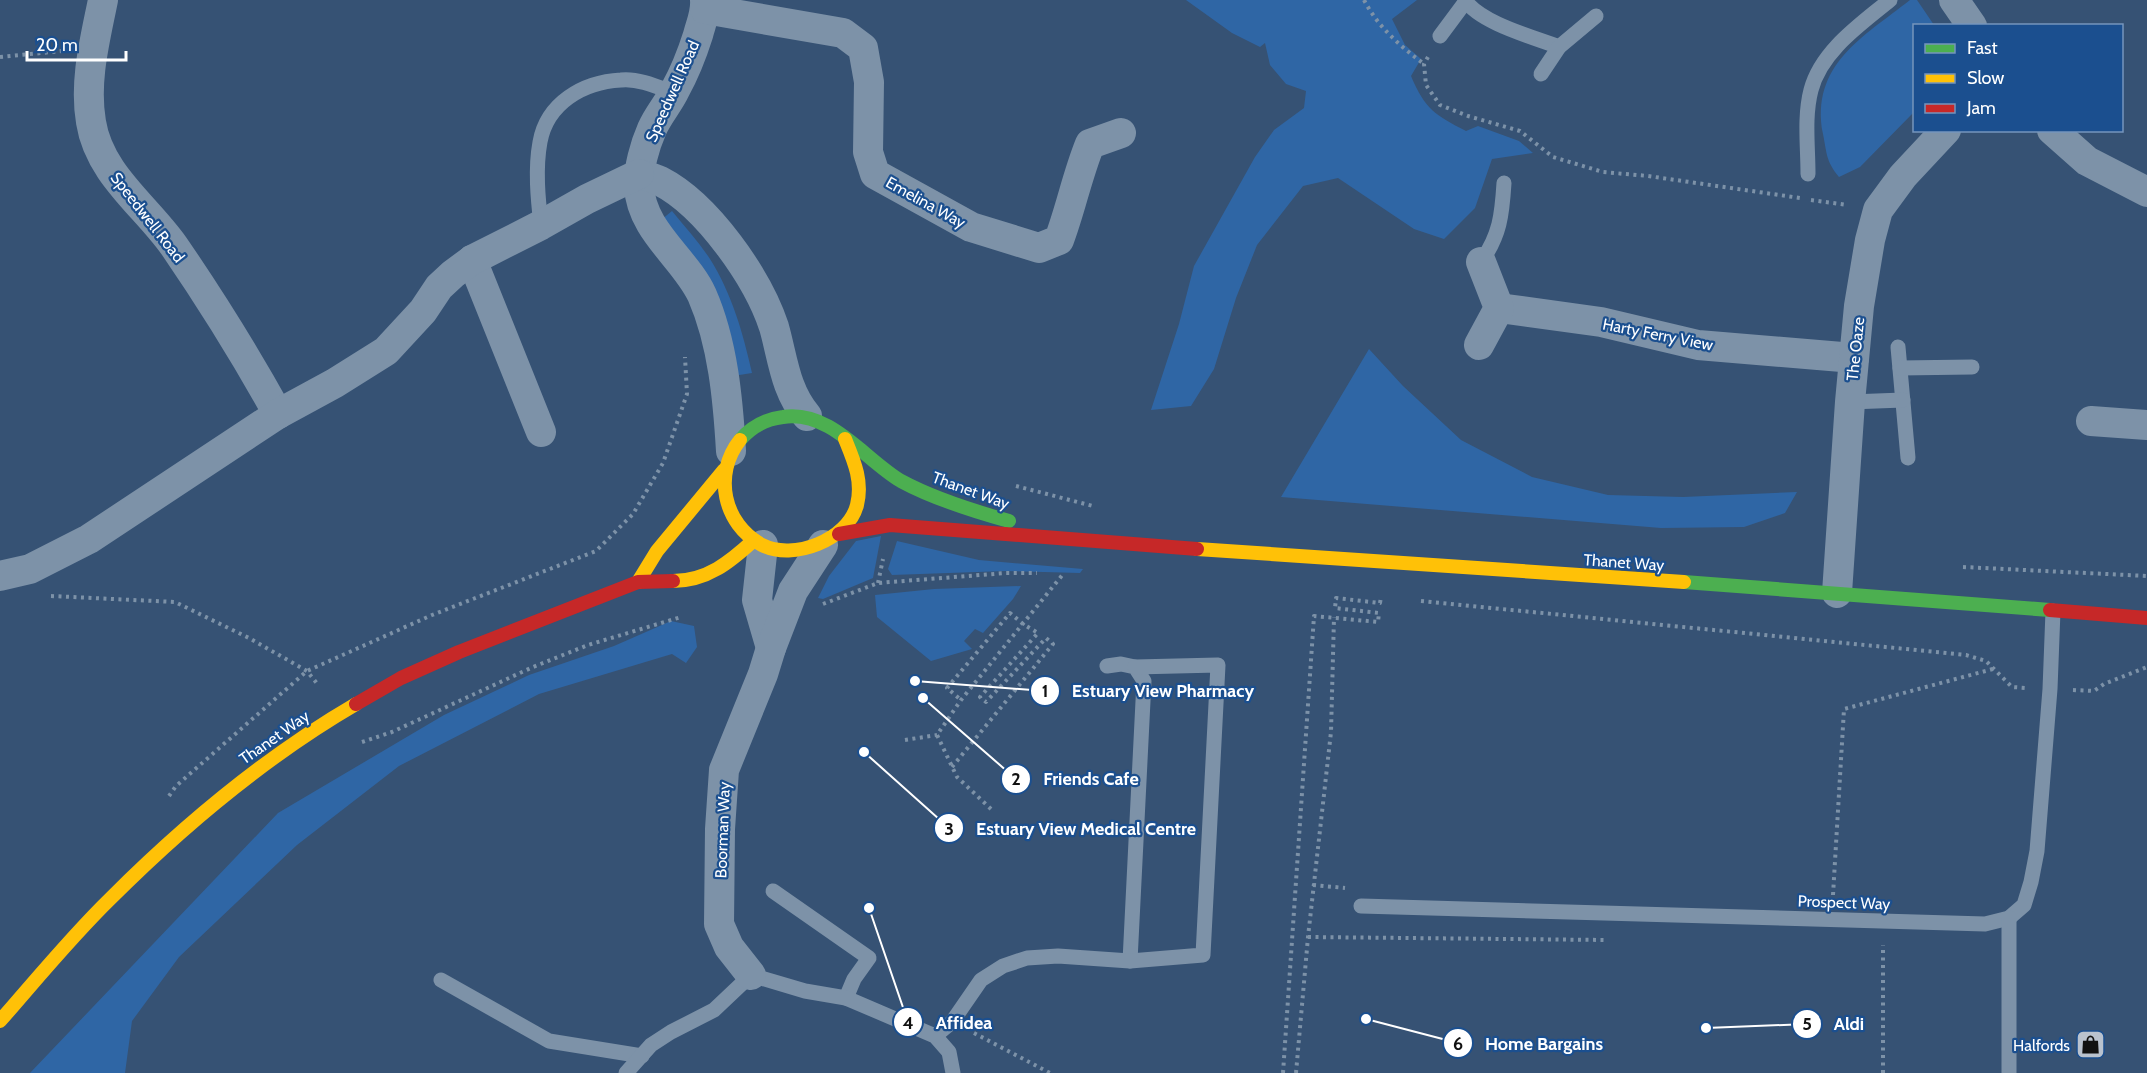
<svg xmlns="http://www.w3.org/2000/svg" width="2147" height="1073" font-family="Cabin,sans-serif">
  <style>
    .green { fill: #2f66a5 }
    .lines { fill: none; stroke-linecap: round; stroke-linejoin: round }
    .path { stroke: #7d92a8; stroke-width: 4; stroke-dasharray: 3 4.5; stroke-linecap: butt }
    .lane { stroke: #7d92a8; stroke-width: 15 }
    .street { stroke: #7d92a8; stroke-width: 30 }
    .fast { stroke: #4caf50; stroke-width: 14 }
    .slow { stroke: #ffc107; stroke-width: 14 }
    .jam { stroke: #c62828; stroke-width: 14 }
    .labels { text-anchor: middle; stroke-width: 4.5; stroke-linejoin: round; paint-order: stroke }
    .street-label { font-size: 16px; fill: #fff; stroke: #1b4f8f }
    .poi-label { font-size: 16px; fill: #fff; stroke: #1b4f8f; text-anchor: end }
    .leader { fill: none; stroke: #fff; stroke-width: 2 }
    .callout-dot { fill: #fff; stroke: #1b4f8f; stroke-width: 2 }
    .mark-label { font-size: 18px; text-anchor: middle; font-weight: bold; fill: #111 }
    .callout-label { font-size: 18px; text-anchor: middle; font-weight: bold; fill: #fff; stroke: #1b4f8f; stroke-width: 4.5; stroke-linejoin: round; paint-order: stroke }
  </style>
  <rect width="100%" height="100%" fill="#365274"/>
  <g class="green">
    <path d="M1186,0H1417L1392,19L1405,45L1421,59L1411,76C1425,109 1435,115 1466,131L1478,126L1519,141L1533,153L1492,159L1475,208L1444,239L1414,229L1338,178L1303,186L1257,245L1236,298L1214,369L1191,406L1151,410L1179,324L1194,266L1255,157L1274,130L1304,108L1306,91L1286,84L1270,65L1265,43L1260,47L1232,33Z"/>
    <path d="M1910,0H1917L1934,25L1914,26V112L1860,167L1839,177C1826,161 1827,154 1823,134C1810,65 1863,37 1910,0Z"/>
    <path d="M672,211C685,227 699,242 710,259C732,294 743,333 752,373L733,376L661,220Z"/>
    <path d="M1369,349L1403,386L1461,440L1532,477L1608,495L1683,497L1797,492L1785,513L1744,527L1661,528L1281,497Z"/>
    <path d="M881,536L873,578L823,599L818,598L829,576L856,541Z"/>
    <path d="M897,541L979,560L1083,569L1080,573L1005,571L892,575L888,569Z"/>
    <path d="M1021,586L1013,599L983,633L975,629L964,641L972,649L931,661L877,617L875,595L934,589Z"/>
    <path d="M671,621L694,626L697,647L686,663L672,654L539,694L399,766L297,845L179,957L132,1021L125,1073H30L278,813L444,715L529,675L614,646Z"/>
  </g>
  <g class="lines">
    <g class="path">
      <path d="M1364,0C1378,27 1400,46 1424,64"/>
      <path d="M0,57L62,51"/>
      <path d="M1428,57L1424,64L1426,85L1440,105L1468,116L1520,131L1553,157L1603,172L1648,176L1800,198"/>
      <path d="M1811,200L1848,205"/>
      <path d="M1016,486L1093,506"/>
      <path d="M1963,567L2147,576"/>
      <path d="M878,583L883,559"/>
      <path d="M51,596L175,602L249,638L307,671L319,686"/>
      <path d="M1421,601L1966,655L1986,661L2012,687L2026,688"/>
      <path d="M823,604L878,583L1006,573H1037"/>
      <path d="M2073,690L2094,691L2104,684L2147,667"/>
      <path d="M905,740L937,735"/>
      <path d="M362,742L392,732L533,667L588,645L681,617"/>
      <path d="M952,767L1053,644L1046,638L986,702L980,697L1038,633L1023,624L1010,613L947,688L961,700"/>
      <path d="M169,796L176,786L307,671L432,615L596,551L633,514L663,463L687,394L685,357"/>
      <path d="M991,809L957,777L937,735L961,700L1064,573"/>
      <path d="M1313,885L1345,888"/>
      <path d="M1833,895L1844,709L1993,669"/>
      <path d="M1308,937L1606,940"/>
      <path d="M974,1033L1050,1073"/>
      <path d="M1283,1073L1314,616L1378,622L1379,613L1335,608L1336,598L1380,603L1381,597"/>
      <path d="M1296,1073L1308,937L1331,732L1334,617"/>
      <path d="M1883,1073V945"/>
    </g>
    <g class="lane">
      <path d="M1465,0C1480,23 1533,37 1559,47"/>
      <path d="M1440,36L1466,1"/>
      <path d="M1541,74L1559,47L1596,16"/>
      <path d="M1808,174C1808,146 1804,117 1811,90C1821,51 1861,24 1890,0"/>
      <path d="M541,225C538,199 535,169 540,142C547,103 583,82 621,80C638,78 658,87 674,93"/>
      <path d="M1481,262C1500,235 1502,215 1504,183"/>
      <path d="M1898,347L1908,458"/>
      <path d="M1900,368L1972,367"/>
      <path d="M1850,402L1903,400"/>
      <path d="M1107,666L1121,664L1135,667L1144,681L1130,961"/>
      <path d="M773,891L869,958L854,979L846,998"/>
      <path d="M1361,906L1985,924L2009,918L2024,905L2031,882L2037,851L2050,689L2053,611"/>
      <path d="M441,980L549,1041L642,1056"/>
      <path d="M935,1036L952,1022L981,980L1003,966L1027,958L1058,956L1130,961L1203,955L1218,665L1135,667"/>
      <path d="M626,1073L651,1045L671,1032L714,1010L751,975L805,991L846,998L935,1036L949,1052L953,1073"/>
      <path d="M2009,1073V918"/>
    </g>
    <g class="street">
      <path d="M103,0C95,40 84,81 91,122C99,174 146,206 174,246C211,300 246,356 278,414"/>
      <path d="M705,0C706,13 701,23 698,35C692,54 685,72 675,90C669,103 658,115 652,129C645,145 638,169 639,186C641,231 685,258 702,295C723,343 728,400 731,451"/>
      <path d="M1954,0L1972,26"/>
      <path d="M705,9L843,33L863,48L869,82L868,152L875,174L971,227L1039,248L1059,240C1071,208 1077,176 1090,144L1121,133"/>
      <path d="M2052,130L2087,161L2147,192"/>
      <path d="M639,174C646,176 654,178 660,181C707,205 758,278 774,327C783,359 785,390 807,416"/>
      <path d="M472,260L541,432"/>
      <path d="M1499,308L1601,322L1698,345L1854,358"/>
      <path d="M1479,345L1499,308L1481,262"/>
      <path d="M2091,421L2147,425"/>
      <path d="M763,545L757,600L771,648"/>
      <path d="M0,576L30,569L89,539L278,414L335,383L386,351L423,311L439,287L453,274L472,260L541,225L587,199L639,174"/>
      <path d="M1837,593L1850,402L1859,306L1870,240L1878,210L1903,176L1946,130"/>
      <path d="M751,975L729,947L719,924L720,829L724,770L763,674L771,648L793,591L823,545"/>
    </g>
    <g class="fast">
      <path d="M740,440C752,426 765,419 783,417C831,410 864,459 901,481C934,499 973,511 1009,521"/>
      <path d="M1684,582L2050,610"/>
    </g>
    <g class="slow">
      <path d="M740,440C713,474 723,524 762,545C793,561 848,540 857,505C863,481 854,461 845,439"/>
      <path d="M1197,549L1684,582"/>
      <path d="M673,581C707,581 730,562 754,540"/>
      <path d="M638,582L657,551L724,470"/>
      <path d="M0,1021C36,980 71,937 110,899C184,825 265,757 356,704"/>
    </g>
    <g class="jam">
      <path d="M839,534L890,525L1197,549"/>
      <path d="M2050,610L2147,618"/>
      <path d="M356,704L401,678L459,652L638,582L673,581"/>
    </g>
  </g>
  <defs>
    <symbol id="shop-square" viewBox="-11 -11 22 22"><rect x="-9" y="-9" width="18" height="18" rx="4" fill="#b9c2ce" stroke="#1b4f8f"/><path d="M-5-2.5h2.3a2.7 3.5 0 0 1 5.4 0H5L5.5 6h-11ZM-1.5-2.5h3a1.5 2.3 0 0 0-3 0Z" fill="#111"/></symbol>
  </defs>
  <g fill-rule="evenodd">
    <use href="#shop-square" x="2074" y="1028" width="33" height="33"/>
  </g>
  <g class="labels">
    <g class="street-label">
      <text transform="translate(672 91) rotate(-66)" y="6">Speedwell Road</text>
      <text transform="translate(926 202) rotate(29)" y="6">Emelina Way</text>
      <text transform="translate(148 217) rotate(52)" y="6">Speedwell Road</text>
      <text transform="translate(1658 334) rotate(11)" y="6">Harty Ferry View</text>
      <text transform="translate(1855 349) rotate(-84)" y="6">The Oaze</text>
      <text transform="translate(971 490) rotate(20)" y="6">Thanet Way</text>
      <text transform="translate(1624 562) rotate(4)" y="6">Thanet Way</text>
      <text transform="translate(274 737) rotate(-35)" y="6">Thanet Way</text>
      <text transform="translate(722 830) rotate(-88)" y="6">Boorman Way</text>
      <text transform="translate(1844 902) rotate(2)" y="6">Prospect Way</text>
    </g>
    <g class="poi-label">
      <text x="2070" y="1051">Halfords</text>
    </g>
  </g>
  <path class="leader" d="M915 681L1045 691M923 698L1016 779M864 752L949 828M869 908L908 1022M1706 1028L1807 1024M1366 1019L1458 1043"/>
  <g class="callout-dot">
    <circle cx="915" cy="681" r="6"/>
    <circle cx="923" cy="698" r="6"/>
    <circle cx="864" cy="752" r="6"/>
    <circle cx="869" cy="908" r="6"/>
    <circle cx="1706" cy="1028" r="6"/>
    <circle cx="1366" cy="1019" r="6"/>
    <circle cx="1045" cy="691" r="15"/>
    <circle cx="1016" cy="779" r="15"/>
    <circle cx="949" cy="828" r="15"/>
    <circle cx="908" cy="1022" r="15"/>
    <circle cx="1807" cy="1024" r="15"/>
    <circle cx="1458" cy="1043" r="15"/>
  </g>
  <g class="mark-label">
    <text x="1045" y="697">1</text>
    <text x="1016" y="785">2</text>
    <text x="949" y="835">3</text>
    <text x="908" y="1029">4</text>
    <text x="1807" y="1030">5</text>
    <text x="1458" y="1050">6</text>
  </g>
  <g class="callout-label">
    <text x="1163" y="697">Estuary View Pharmacy</text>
    <text x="1091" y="785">Friends Cafe</text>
    <text x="1086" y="835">Estuary View Medical Centre</text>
    <text x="964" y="1029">Affidea</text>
    <text x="1849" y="1030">Aldi</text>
    <text x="1544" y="1050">Home Bargains</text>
  </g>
  <rect x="1913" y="24" width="210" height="108" fill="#1b4f8f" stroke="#7695bc" stroke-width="1.5"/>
  <rect x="1925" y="44" width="30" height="9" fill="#4caf50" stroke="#7695bc" stroke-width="1.5"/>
  <text x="1967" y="54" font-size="18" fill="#ffffff">Fast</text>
  <rect x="1925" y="74" width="30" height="9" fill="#ffc107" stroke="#7695bc" stroke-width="1.5"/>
  <text x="1967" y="84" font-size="18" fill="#ffffff">Slow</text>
  <rect x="1925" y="104" width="30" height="9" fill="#c62828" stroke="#7695bc" stroke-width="1.5"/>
  <text x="1967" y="114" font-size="18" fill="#ffffff">Jam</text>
  <path d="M27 51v9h99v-9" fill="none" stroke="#ffffff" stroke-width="3"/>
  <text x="36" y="51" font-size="18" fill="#ffffff" stroke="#1b4f8f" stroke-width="4.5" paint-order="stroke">20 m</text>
</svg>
